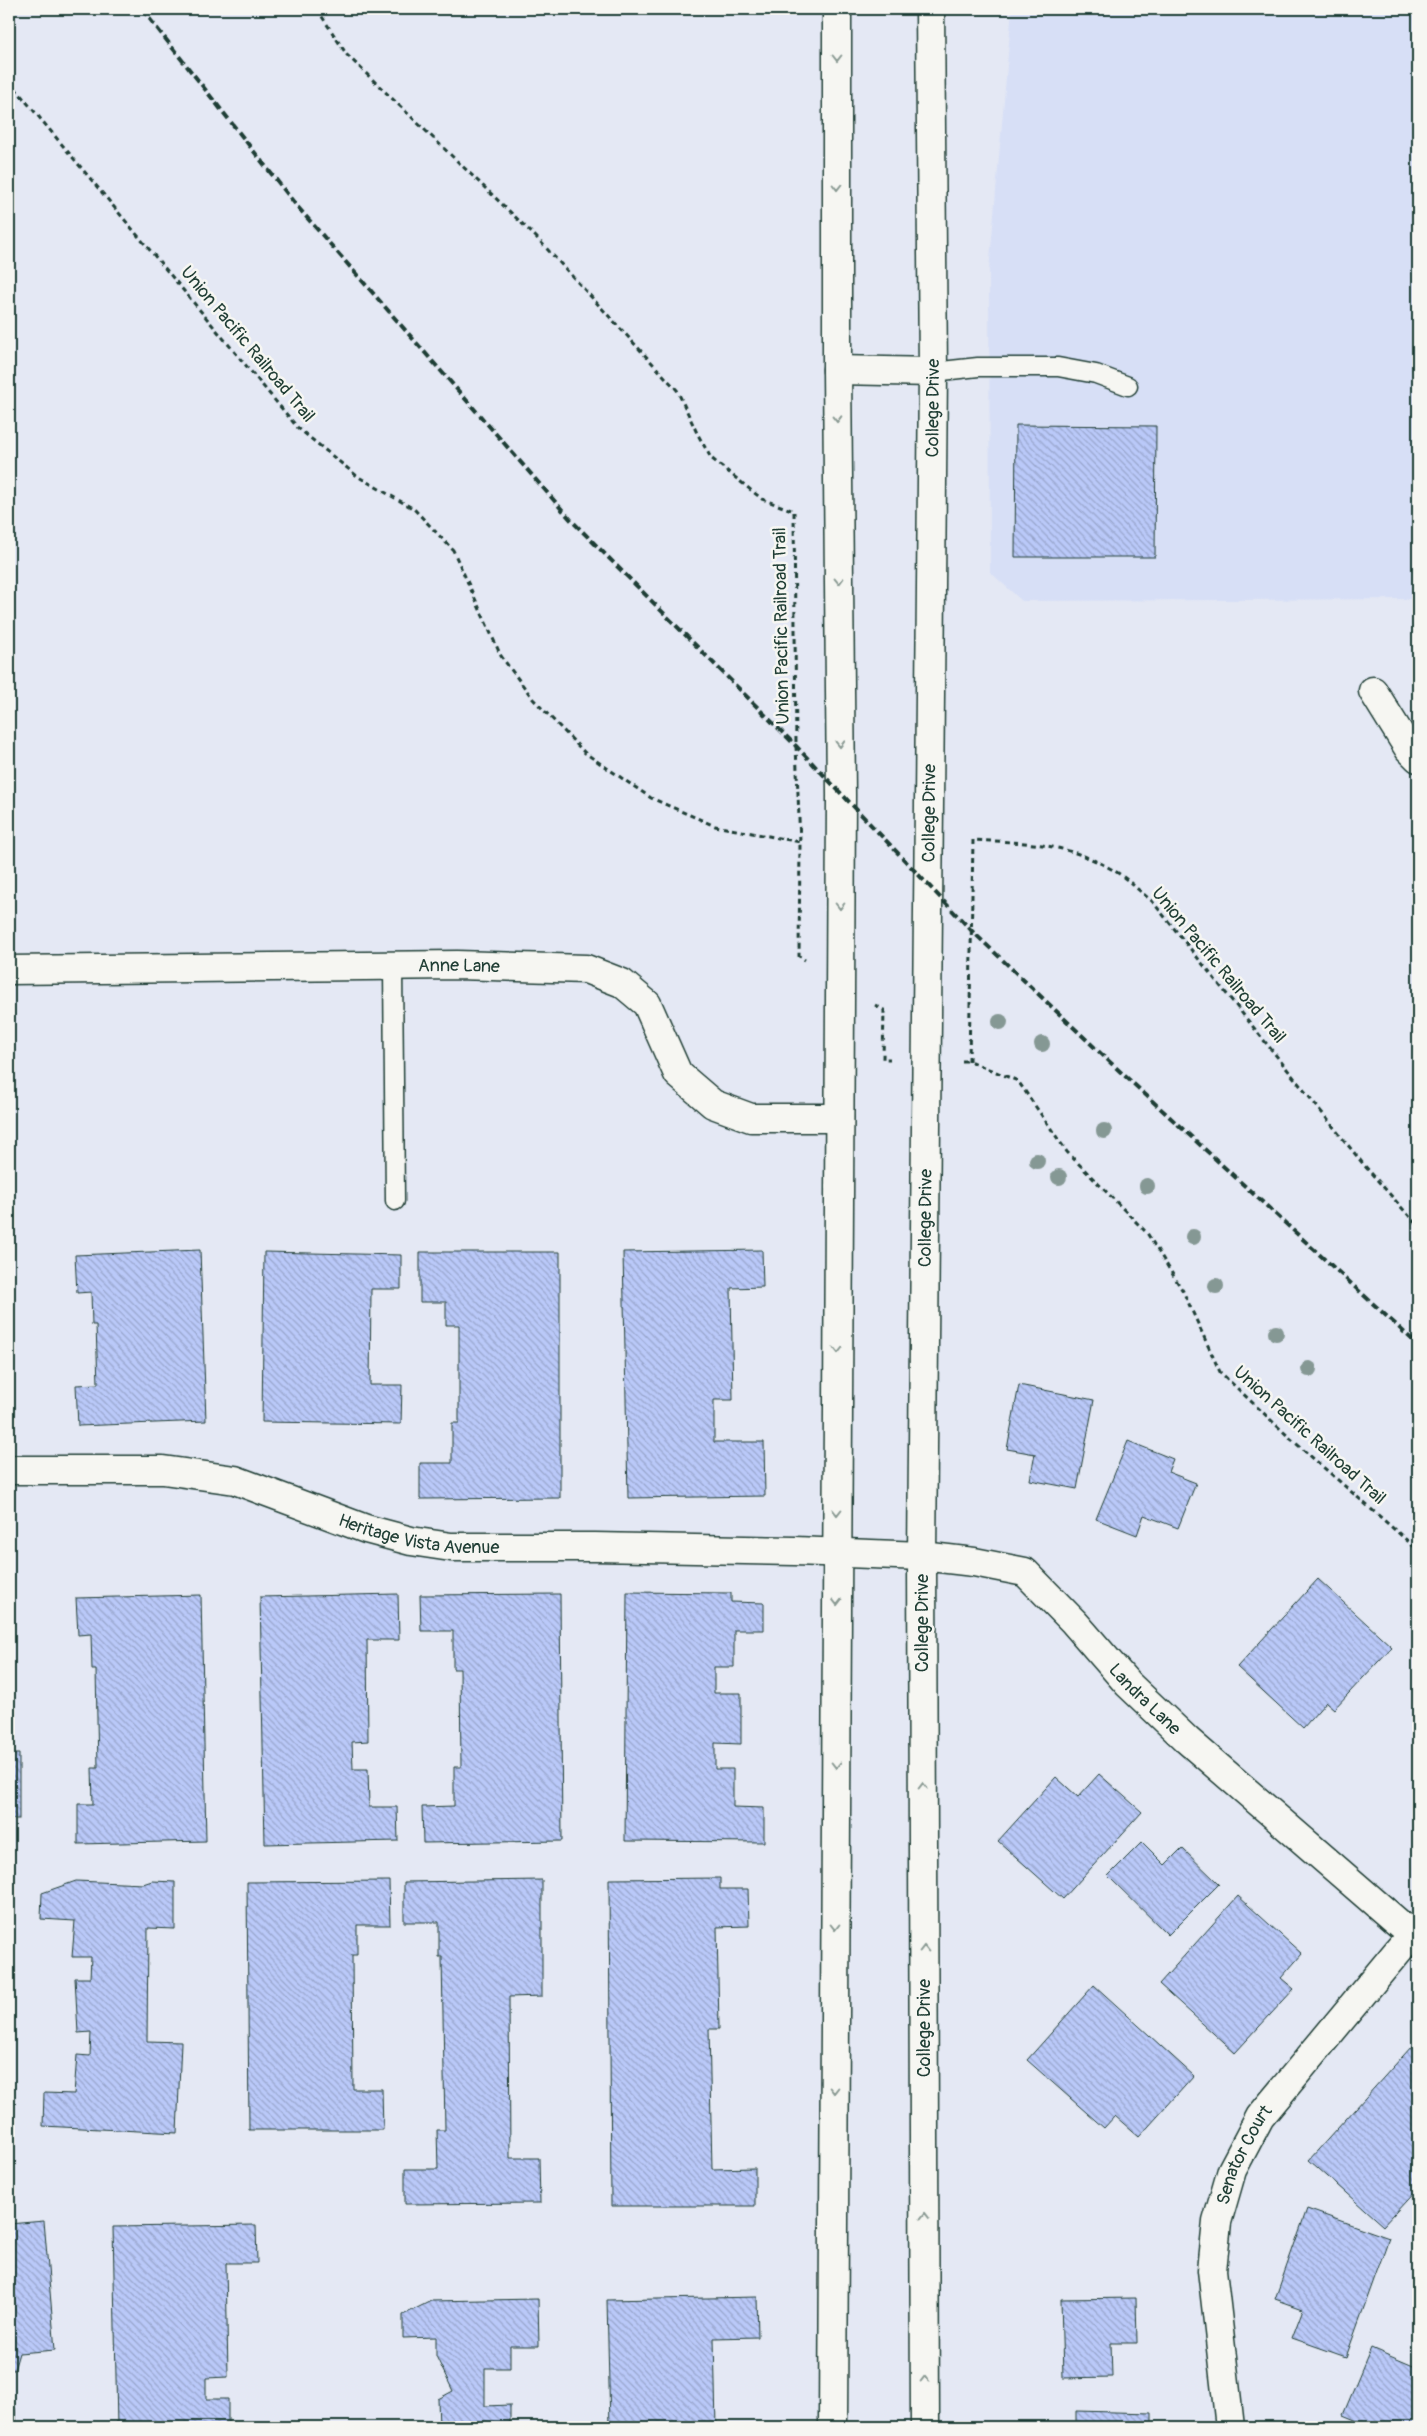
<svg xmlns="http://www.w3.org/2000/svg" width="1427" height="2436" font-family="Pangolin,sans-serif">
  <style>
    .built { fill: #d7dff6 }
    .building { fill: url(#building-back-hatch); stroke: #1f3d34 }
    .lines { fill: none; stroke-linecap: round; stroke-linejoin: round }
    .lane-casing { stroke: #1f3d34; stroke-width: 21 }
    .street-casing { stroke: #1f3d34; stroke-width: 31 }
    .secondary-casing { stroke: #1f3d34; stroke-width: 31 }
    .path { stroke: #1f3d34; stroke-width: 3; stroke-dasharray: 5 4; stroke-linecap: butt }
    .lane { stroke: #f6f6f2; stroke-width: 18 }
    .street { stroke: #f6f6f2; stroke-width: 28 }
    .secondary { stroke: #f6f6f2; stroke-width: 28 }
    .rail { stroke: #1f3d34; stroke-width: 4; stroke-dasharray: 8 4; stroke-linecap: butt }
    .tree { fill: #859894 }
    .oneway { stroke: #8a9a93 }
    .labels { text-anchor: middle; stroke-width: 5; stroke-linejoin: round; paint-order: stroke }
    .street-label { font-size: 18px; fill: #1f3d34; stroke: #f6f6f2 }
  </style>
  <defs>
    <pattern id="building-back-hatch" width="6" height="6" patternUnits="userSpaceOnUse" patternTransform="scale(1.25)"><rect width="6" height="6" fill="#bac9f9"/><path d="M-1 5l2 2M0 0l6 6M5-1l2 2" fill="none" stroke="#97a4ca"/></pattern>
  </defs>
  <rect width="100%" height="100%" fill="#e4e8f4"/>
  <filter id="ink" filterUnits="userSpaceOnUse"><feTurbulence type="fractalNoise" baseFrequency=".02" numOctaves="2"/><feDisplacementMap in="SourceGraphic" scale="10" xChannelSelector="R" yChannelSelector="G"/><feConvolveMatrix kernelMatrix="1 2 1 2 8 2 1 2 1" color-interpolation-filters="sRGB"/></filter>
  <g filter="url(#ink)">
    <path class="built" d="M1012,9H1418V599L1022,601L990,572L989,271Z"/>
    <g class="building">
      <path d="M1016,425L1156,426L1155,557H1015Z"/>
      <path d="M200,1250L206,1421L78,1426L76,1385L98,1384L96,1325H92L91,1292L77,1293L75,1255Z"/>
      <path d="M762,1250L763,1287L731,1288L733,1400H714V1442H764L765,1496L628,1498L623,1252Z"/>
      <path d="M264,1252L401,1255V1289H371L370,1385H402L401,1424L262,1422Z"/>
      <path d="M420,1252H560V1498L420,1499V1463H452V1423H459V1325H446V1302H420Z"/>
      <path d="M1019,1385L1094,1400L1077,1489L1030,1480L1035,1454L1007,1449Z"/>
      <path d="M1128,1441L1173,1459L1168,1472L1196,1483L1178,1528L1144,1515L1137,1535L1096,1519Z"/>
      <path d="M1318,1579L1392,1647L1334,1709L1326,1702L1303,1728L1237,1667Z"/>
      <path d="M627,1592L731,1593V1602L764,1603V1630H734V1667H714V1693H741V1744L715,1743V1769H733V1807L764,1808V1842L625,1841Z"/>
      <path d="M398,1594L399,1640H367L368,1741L352,1742L353,1769H368L369,1807H397L398,1841L265,1844L260,1597Z"/>
      <path d="M560,1594L562,1841L423,1843L422,1807L454,1806V1767H461L460,1669H453V1631H421L420,1595Z"/>
      <path d="M201,1595L206,1841L78,1844V1804H93L92,1768H98L96,1670H92L91,1634L78,1635L76,1598Z"/>
      <rect x="9" y="1754" width="10" height="65"/>
      <path d="M1099,1774L1142,1812L1063,1899L998,1841L1056,1777L1078,1797Z"/>
      <path d="M1142,1842L1165,1865L1182,1848L1219,1884L1168,1935L1108,1876Z"/>
      <path d="M720,1878V1889H748L749,1926L717,1927L719,2029H709L712,2169L755,2168V2206H611L609,1879Z"/>
      <path d="M542,1880V1996L509,1997L510,2158H539L540,2203L405,2204V2169H438L437,2130H445L442,1957H439V1922H404V1882Z"/>
      <path d="M76,1881L143,1884L152,1881L175,1882V1929L148,1928L147,2041L181,2042L177,2133L43,2126L44,2093L74,2094L77,2055L90,2056L91,2032L78,2033L75,1978H90L91,1957H72L75,1921L41,1919L42,1893Z"/>
      <path d="M389,1881L390,1925H357V1955H352L353,2089H382L383,2130H249L247,1882Z"/>
      <path d="M1238,1896L1302,1954L1281,1978L1294,1989L1235,2053L1159,1984Z"/>
      <path d="M1094,1985L1194,2076L1139,2137L1115,2116L1104,2128L1027,2060Z"/>
      <path d="M1412,2046L1418,2051V2188L1383,2226L1309,2160Z"/>
      <path d="M1307,2209L1389,2238L1346,2357L1292,2338L1303,2309L1275,2299Z"/>
      <path d="M44,2221L55,2350L19,2353L14,2370H9V2224Z"/>
      <path d="M256,2225L257,2263H226L228,2377L206,2378V2399H228V2427H117L113,2227Z"/>
      <path d="M757,2297L758,2337L714,2338L716,2427H610L607,2300Z"/>
      <path d="M1136,2298L1137,2343H1111L1112,2377L1063,2378L1061,2299Z"/>
      <path d="M538,2299L539,2346H510V2368H485V2406L510,2405V2427H439L438,2399L453,2391L436,2356V2337L403,2338V2315L431,2301Z"/>
      <path d="M1371,2348L1418,2368V2427H1372L1343,2415Z"/>
      <path d="M9,2407L15,2408L17,2427H9Z"/>
      <path d="M1076,2411L1152,2413V2427H1076Z"/>
    </g>
    <g class="lines">
      <defs>
        <g id="lane">
          <path d="M933,372L978,367H1058L1096,374L1128,386"/>
          <path d="M393,966L395,1201"/>
        </g>
        <g id="street">
          <path d="M1373,691L1409,749L1418,758"/>
          <path id="s1" d="M9,970L457,965L586,969L622,983L647,1004L678,1074L713,1104L751,1118H839"/>
          <path id="s2" d="M9,1470H163L235,1480L366,1529L411,1541L451,1547H595L795,1551L922,1556L974,1562L1025,1572L1074,1622L1128,1684L1187,1740L1418,1940"/>
          <path id="s3" d="M1230,2427L1212,2270L1217,2222L1232,2170L1260,2117L1412,1934"/>
        </g>
        <g id="secondary">
          <path d="M837,370L933,372"/>
          <path d="M833,2427L841,795L837,370V9"/>
          <path id="s4" d="M925,2427L922,1556L933,372L930,9"/>
        </g>
      </defs>
      <use href="#lane" class="lane-casing"/>
      <use href="#street" class="street-casing"/>
      <use href="#secondary" class="secondary-casing"/>
      <g class="path">
        <path d="M317,9L347,55L536,237L677,390L697,433L711,458L762,499L794,511L796,746L800,842"/>
        <path d="M9,81L298,428L357,476L414,509L453,550L501,656L533,699L585,753L651,798L715,826L800,842L799,956L805,960"/>
        <path d="M875,1005L884,1010L883,1059H890"/>
        <path d="M962,1061H969L1018,1081L1067,1152L1147,1233L1183,1291L1220,1372L1291,1439L1418,1550"/>
        <path d="M969,1061L973,840C1028,843 1064,842 1113,870C1127,878 1139,891 1152,901L1364,1165L1418,1226"/>
      </g>
      <use href="#lane" class="lane"/>
      <use href="#street" class="street"/>
      <use href="#secondary" class="secondary"/>
      <path class="rail" d="M142,9L296,205L572,521L796,746L972,931L1112,1064L1418,1345"/>
    </g>
    <g class="tree">
      <circle cx="1000" cy="1022" r="8"/>
      <circle cx="1042" cy="1044" r="8"/>
      <circle cx="1104" cy="1131" r="8"/>
      <circle cx="1037" cy="1161" r="8"/>
      <circle cx="1059" cy="1177" r="8"/>
      <circle cx="1147" cy="1186" r="8"/>
      <circle cx="1193" cy="1237" r="8"/>
      <circle cx="1216" cy="1286" r="8"/>
      <circle cx="1276" cy="1333" r="8"/>
      <circle cx="1309" cy="1369" r="8"/>
    </g>
    <defs><path id="oneway-chevron" d="M-2-3.5L2.5 0L-2 3.5" fill="none" stroke-width="1.6" stroke-linecap="round" stroke-linejoin="round" transform="scale(1.25)"/></defs>
    <g class="oneway">
      <use href="#oneway-chevron" transform="translate(837 58) rotate(90)"/>
      <use href="#oneway-chevron" transform="translate(837 187) rotate(90)"/>
      <use href="#oneway-chevron" transform="translate(837 419) rotate(89)"/>
      <use href="#oneway-chevron" transform="translate(839 581) rotate(89)"/>
      <use href="#oneway-chevron" transform="translate(840 744) rotate(89)"/>
      <use href="#oneway-chevron" transform="translate(840 906) rotate(90)"/>
      <use href="#oneway-chevron" transform="translate(838 1350) rotate(90)"/>
      <use href="#oneway-chevron" transform="translate(837 1512) rotate(90)"/>
      <use href="#oneway-chevron" transform="translate(837 1602) rotate(90)"/>
      <use href="#oneway-chevron" transform="translate(836 1765) rotate(90)"/>
      <use href="#oneway-chevron" transform="translate(923 1786) rotate(-90)"/>
      <use href="#oneway-chevron" transform="translate(835 1927) rotate(90)"/>
      <use href="#oneway-chevron" transform="translate(924 1949) rotate(-90)"/>
      <use href="#oneway-chevron" transform="translate(834 2090) rotate(90)"/>
      <use href="#oneway-chevron" transform="translate(925 2216) rotate(-90)"/>
      <use href="#oneway-chevron" transform="translate(925 2379) rotate(-90)"/>
    </g>
  </g>
  <g class="labels">
    <g class="street-label">
      <text transform="translate(248 344) rotate(50)" y="6">Union Pacific Railroad Trail</text>
      <text dy="6" stroke="none"><textPath href="#s4" startOffset="2019">College Drive</textPath></text>
      <text transform="translate(781 626) rotate(-91)" y="6">Union Pacific Railroad Trail</text>
      <text dy="6" stroke="none"><textPath href="#s4" startOffset="1614">College Drive</textPath></text>
      <text transform="translate(1219 965) rotate(50)" y="6">Union Pacific Railroad Trail</text>
      <text dy="6" stroke="none"><textPath href="#s1" startOffset="450">Anne Lane</textPath></text>
      <text dy="6" stroke="none"><textPath href="#s4" startOffset="1209">College Drive</textPath></text>
      <text transform="translate(1310 1435) rotate(42)" y="6">Union Pacific Railroad Trail</text>
      <text dy="6" stroke="none"><textPath href="#s2" startOffset="420">Heritage Vista Avenue</textPath></text>
      <text transform="translate(922 1623) rotate(-90)" y="6">College Drive</text>
      <text dy="6" stroke="none"><textPath href="#s2" startOffset="1204">Landra Lane</textPath></text>
      <text transform="translate(924 2028) rotate(-90)" y="6">College Drive</text>
      <text dy="6" stroke="none"><textPath href="#s3" startOffset="279">Senator Court</textPath></text>
    </g>
  </g>
  <rect width="1427" height="2436" fill="none" stroke="#f6f6f2" stroke-width="30"/>
  <rect x="15" y="15" width="1397" height="2406" fill="none" stroke="#1f3d34" stroke-width="2" filter="url(#ink)"/>
</svg>
